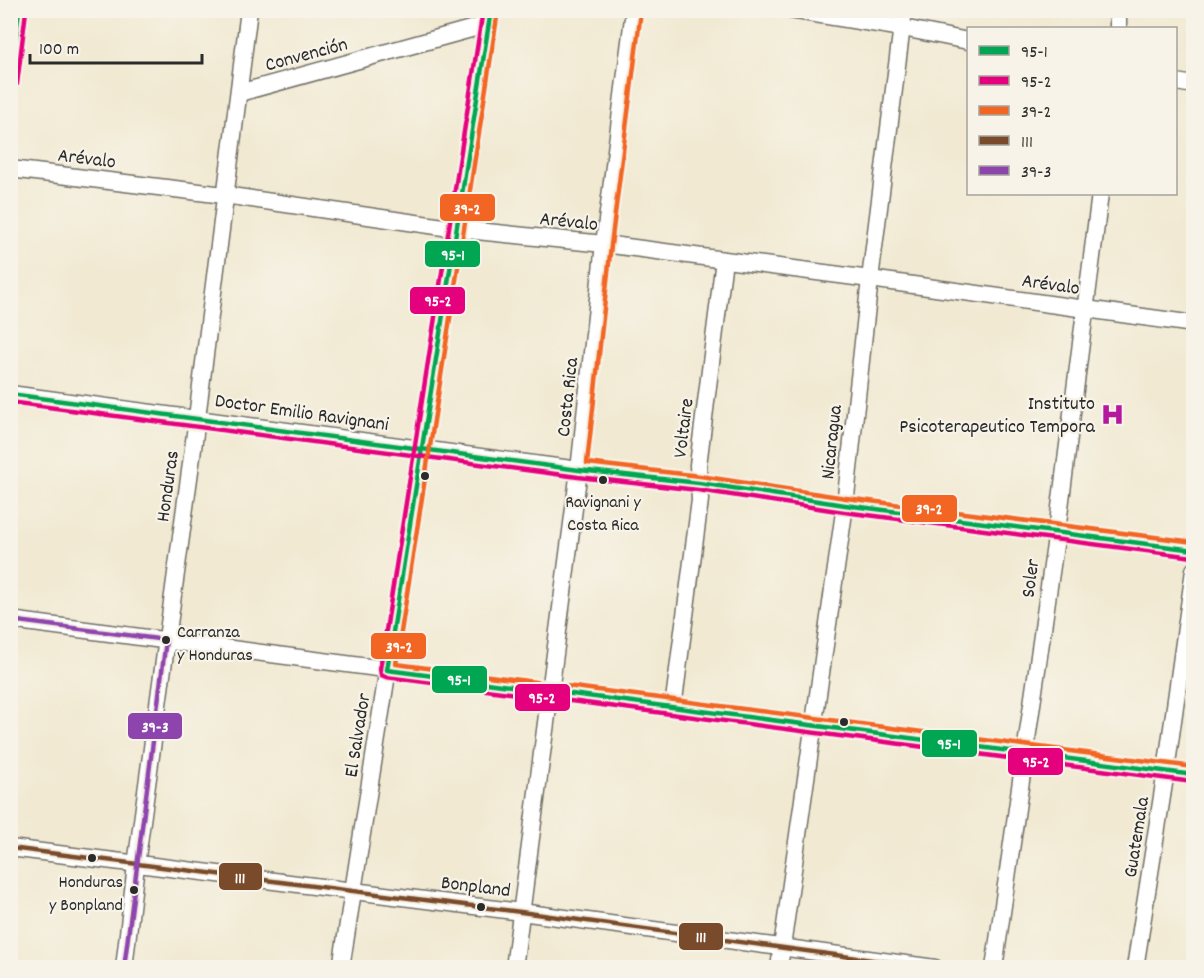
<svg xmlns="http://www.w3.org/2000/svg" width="1204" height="978" font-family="Dekko,sans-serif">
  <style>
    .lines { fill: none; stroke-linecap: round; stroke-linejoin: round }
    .minor-casing { stroke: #706e65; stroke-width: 19 }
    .minor { stroke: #fff; stroke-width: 16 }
    .bus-1-casing { stroke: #f7f3e8; stroke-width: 9 }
    .bus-2-casing { stroke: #f7f3e8; stroke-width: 9 }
    .bus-3-casing { stroke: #f7f3e8; stroke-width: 9 }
    .bus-4-casing { stroke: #f7f3e8; stroke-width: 9 }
    .bus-5-casing { stroke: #f7f3e8; stroke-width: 9 }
    .bus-1 { stroke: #00a651; stroke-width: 4.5 }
    .bus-2 { stroke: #e5007d; stroke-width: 4.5 }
    .bus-3 { stroke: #f26522; stroke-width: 4.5 }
    .bus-4 { stroke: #7a4b2a; stroke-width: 4.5 }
    .bus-5 { stroke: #8e44ad; stroke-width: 4.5 }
    .bus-dot { fill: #2b2b2b; stroke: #f7f3e8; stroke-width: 2 }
    .labels { text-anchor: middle; stroke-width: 4.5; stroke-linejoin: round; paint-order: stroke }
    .bus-label { font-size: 18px; fill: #2b2b2b; stroke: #f7f3e8 }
    .street-label { font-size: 20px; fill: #2b2b2b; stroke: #f7f3e8 }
    .poi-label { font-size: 20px; fill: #2b2b2b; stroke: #f7f3e8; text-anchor: end }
    .line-badge { stroke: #f7f3e8; stroke-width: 2 }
    .badge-label { font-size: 16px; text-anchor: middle; font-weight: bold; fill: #fff }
  </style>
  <rect width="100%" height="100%" fill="#f7f3e8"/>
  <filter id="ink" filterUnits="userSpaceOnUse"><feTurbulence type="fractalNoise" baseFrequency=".0167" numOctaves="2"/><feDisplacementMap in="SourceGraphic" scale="12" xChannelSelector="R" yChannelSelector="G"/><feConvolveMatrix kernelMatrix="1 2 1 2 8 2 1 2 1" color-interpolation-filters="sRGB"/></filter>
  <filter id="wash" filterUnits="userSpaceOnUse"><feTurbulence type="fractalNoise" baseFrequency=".008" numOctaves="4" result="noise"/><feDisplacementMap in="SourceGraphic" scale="24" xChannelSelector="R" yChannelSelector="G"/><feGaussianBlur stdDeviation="1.35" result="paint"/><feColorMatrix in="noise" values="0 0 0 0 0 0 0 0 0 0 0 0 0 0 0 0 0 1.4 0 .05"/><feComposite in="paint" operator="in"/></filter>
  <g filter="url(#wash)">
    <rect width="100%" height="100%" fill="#f1e9d2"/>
  </g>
  <g filter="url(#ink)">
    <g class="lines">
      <defs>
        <g id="minor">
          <path d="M790,10L903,28L968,41"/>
          <path d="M1118,28V10"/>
          <path d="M1176,82L1194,85"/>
          <path d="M10,83L19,10"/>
          <path d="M239,93L489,24"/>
          <path d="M10,169L224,195L457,229L604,244L870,279L1194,324"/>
          <path d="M10,394L579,470L699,483L845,505L1057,531L1194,550"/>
          <path d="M10,620L1194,775"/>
          <path d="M673,708L700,500L698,465L724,260"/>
          <path d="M10,848L521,912L935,968"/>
          <path d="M124,968L136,865L193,449L249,10"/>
          <path d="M341,968L491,10"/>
          <path d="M514,968L579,470L604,244L634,10"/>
          <path d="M779,968L845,505L870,279L904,10"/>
          <path d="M994,968L1057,531L1100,194"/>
          <path d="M1135,968L1166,771L1194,570"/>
        </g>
      </defs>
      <use href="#minor" class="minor-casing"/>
      <use href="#minor" class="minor"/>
      <defs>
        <g id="bus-1">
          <path d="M491,10L387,670L1194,775"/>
          <path d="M10,79L19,10"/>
          <path d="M10,394L579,470L699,483L845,505L1194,550"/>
        </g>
        <g id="bus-2">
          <path d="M483,10L380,669L381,675L386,677L1193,782"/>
          <path d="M17,84L26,11"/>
          <path d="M10,402L578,477L698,490L844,512L1193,557"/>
        </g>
        <g id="bus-3">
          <path d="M498,11L396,664L1194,767"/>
          <path d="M641,11L611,245L587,463L700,476L846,498L1194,542"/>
        </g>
        <path id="bus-4" d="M10,848L521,912L931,968"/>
        <path id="bus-5" d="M10,620L166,640L124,968"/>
      </defs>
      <use href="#bus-1" class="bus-1-casing"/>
      <use href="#bus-2" class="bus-2-casing"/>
      <use href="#bus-3" class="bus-3-casing"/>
      <use href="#bus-4" class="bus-4-casing"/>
      <use href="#bus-5" class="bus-5-casing"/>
      <use href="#bus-1" class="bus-1"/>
      <use href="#bus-2" class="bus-2"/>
      <use href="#bus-3" class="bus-3"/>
      <use href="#bus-4" class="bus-4"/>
      <use href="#bus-5" class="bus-5"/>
    </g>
  </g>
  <defs>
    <symbol id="hospital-bare" viewBox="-9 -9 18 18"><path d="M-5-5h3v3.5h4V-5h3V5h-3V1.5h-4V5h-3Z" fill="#b5179e" stroke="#f7f3e8" stroke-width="2.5" paint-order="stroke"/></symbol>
  </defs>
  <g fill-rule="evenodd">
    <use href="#hospital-bare" x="1096" y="398" width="33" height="33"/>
  </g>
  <g class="bus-dot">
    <circle cx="425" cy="476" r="5"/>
    <circle cx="603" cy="480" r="5"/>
    <circle cx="166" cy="640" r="5"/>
    <circle cx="844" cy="722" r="5"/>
    <circle cx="92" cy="858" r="5"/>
    <circle cx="134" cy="890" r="5"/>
    <circle cx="481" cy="907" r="5"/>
  </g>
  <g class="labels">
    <g class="bus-label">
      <text x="603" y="507">Ravignani y<tspan x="603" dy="23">Costa Rica</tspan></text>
      <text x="177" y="637" text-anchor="start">Carranza<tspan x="177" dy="23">y Honduras</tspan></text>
      <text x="123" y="887" text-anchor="end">Honduras<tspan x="123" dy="23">y Bonpland</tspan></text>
    </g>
    <g class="street-label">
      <text transform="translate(306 53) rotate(-15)" y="7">Convención</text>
      <text transform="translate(87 157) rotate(7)" y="7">Arévalo</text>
      <text transform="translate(569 220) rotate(6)" y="7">Arévalo</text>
      <text transform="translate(1051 283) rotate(8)" y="7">Arévalo</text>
      <text transform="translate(566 397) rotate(-84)" y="7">Costa Rica</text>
      <text transform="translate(302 411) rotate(8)" y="7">Doctor Emilio Ravignani</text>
      <text transform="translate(682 428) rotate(-83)" y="7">Voltaire</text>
      <text transform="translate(830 442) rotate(-84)" y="7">Nicaragua</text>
      <text transform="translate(166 486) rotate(-82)" y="7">Honduras</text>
      <text transform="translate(1029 578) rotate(-82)" y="7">Soler</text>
      <text transform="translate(356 735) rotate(-81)" y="7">El Salvador</text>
      <text transform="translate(1135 837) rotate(-81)" y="7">Guatemala</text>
      <text transform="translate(476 885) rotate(7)" y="7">Bonpland</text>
    </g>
    <g class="poi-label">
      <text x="1095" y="409">Instituto<tspan x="1095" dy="23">Psicoterapeutico Tempora</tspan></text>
    </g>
  </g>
  <g class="line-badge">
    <rect x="439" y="193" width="57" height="29" rx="6" fill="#f26522"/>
    <rect x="424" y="240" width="57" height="28" rx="6" fill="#00a651"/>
    <rect x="409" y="286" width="57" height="29" rx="6" fill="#e5007d"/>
    <rect x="901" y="494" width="57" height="29" rx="6" fill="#f26522"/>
    <rect x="370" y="632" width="57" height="28" rx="6" fill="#f26522"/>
    <rect x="431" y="665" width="57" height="29" rx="6" fill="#00a651"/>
    <rect x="514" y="683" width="57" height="29" rx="6" fill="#e5007d"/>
    <rect x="127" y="712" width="56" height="28" rx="6" fill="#8e44ad"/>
    <rect x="921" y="729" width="57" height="29" rx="6" fill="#00a651"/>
    <rect x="1007" y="747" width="57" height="29" rx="6" fill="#e5007d"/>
    <rect x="218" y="862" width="45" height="29" rx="6" fill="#7a4b2a"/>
    <rect x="678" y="922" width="46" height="29" rx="6" fill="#7a4b2a"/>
  </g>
  <g class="badge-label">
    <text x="467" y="214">39-2</text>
    <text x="453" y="260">95-1</text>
    <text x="438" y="306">95-2</text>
    <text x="929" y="514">39-2</text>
    <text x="399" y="652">39-2</text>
    <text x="459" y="685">95-1</text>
    <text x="542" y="703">95-2</text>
    <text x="155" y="732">39-3</text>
    <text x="949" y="749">95-1</text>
    <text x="1036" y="767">95-2</text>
    <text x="240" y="883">111</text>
    <text x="701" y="942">111</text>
  </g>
  <rect width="1204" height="978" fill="none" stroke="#f7f3e8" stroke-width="36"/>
  <rect x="967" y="27" width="210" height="168" fill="#f7f3e8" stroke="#a5a39c" stroke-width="1.5"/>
  <rect x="979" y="46" width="30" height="9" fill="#00a651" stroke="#a5a39c" stroke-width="1.5"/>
  <text x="1021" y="57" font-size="18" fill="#2b2b2b">95-1</text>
  <rect x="979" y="76" width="30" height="9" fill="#e5007d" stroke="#a5a39c" stroke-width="1.5"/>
  <text x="1021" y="87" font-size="18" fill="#2b2b2b">95-2</text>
  <rect x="979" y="106" width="30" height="9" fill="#f26522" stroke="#a5a39c" stroke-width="1.5"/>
  <text x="1021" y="117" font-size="18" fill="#2b2b2b">39-2</text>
  <rect x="979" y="136" width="30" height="9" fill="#7a4b2a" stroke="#a5a39c" stroke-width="1.5"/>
  <text x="1021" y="147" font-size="18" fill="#2b2b2b">111</text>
  <rect x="979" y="166" width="30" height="9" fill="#8e44ad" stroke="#a5a39c" stroke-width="1.5"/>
  <text x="1021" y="177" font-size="18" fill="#2b2b2b">39-3</text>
  <path d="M30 54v9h172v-9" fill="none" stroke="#2b2b2b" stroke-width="3"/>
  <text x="39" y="54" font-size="18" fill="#2b2b2b" stroke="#f7f3e8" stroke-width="4.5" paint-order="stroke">100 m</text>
</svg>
